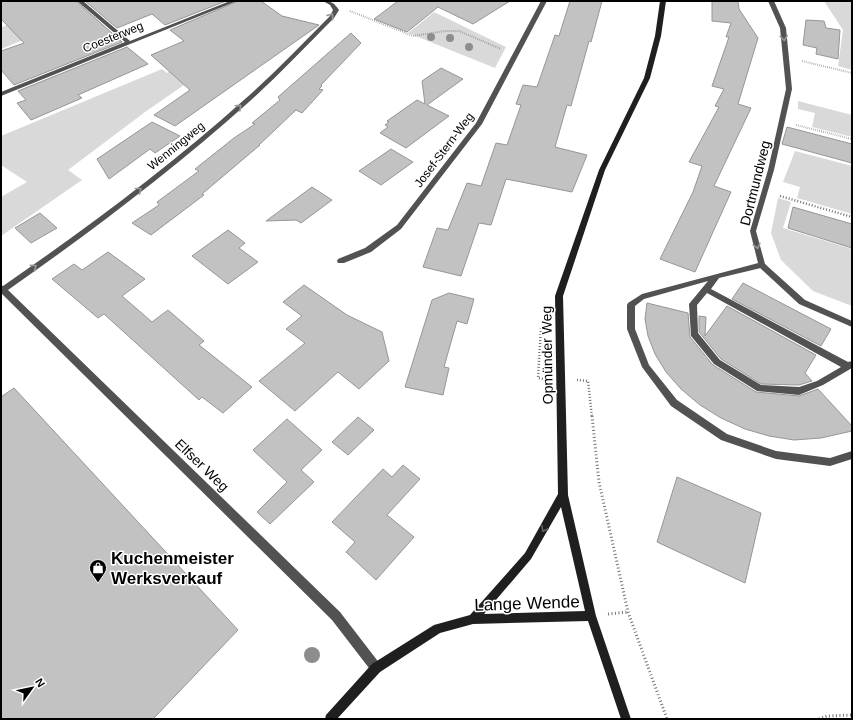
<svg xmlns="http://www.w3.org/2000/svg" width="853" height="720" font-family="Arial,sans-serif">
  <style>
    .green { fill: #d9d9d9 }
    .building { fill: #c2c2c2; stroke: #969696 }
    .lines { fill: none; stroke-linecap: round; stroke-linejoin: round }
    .path-far2 { stroke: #747474; stroke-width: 2; stroke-dasharray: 0.5 1.5; stroke-linecap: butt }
    .path-far1 { stroke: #747474; stroke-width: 2.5; stroke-dasharray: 1 2; stroke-linecap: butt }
    .path { stroke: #747474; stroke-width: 3; stroke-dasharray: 1 2.5; stroke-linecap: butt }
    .lane { fill: #525252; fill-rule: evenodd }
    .street { fill: #525252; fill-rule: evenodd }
    .secondary { fill: #1f1f1f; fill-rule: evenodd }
    .tree { fill: #8d8d8d }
    .oneway { stroke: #979797 }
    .oneway2 { stroke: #626262 }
    .labels { text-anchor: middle; stroke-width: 3; stroke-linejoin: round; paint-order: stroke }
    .far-street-label { font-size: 12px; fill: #000; stroke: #fff }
    .street-label { font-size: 14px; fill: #000; stroke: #fff }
    .near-poi-label { font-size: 17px; font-weight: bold; fill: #000; stroke: #fff; text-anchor: start }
    .near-street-label { font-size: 17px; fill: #000; stroke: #fff }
  </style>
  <rect width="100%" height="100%" fill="#fff"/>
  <g class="green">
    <path d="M824,1H852V70L838,66L843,30Z"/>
    <path d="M434,12L506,47L495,68L408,33Z"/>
    <path d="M38,13L53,28L1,49V25L2,27Z"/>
    <path d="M190,61L213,65L145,112L68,170L82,180L1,236V197L27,182L1,165V136L162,69L167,73Z"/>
    <path d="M798,101L852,115V137L812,127L815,113L798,109Z"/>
    <path d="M795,151L852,166V214L797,198L800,187L783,182Z"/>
    <path d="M778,198L791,202L783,228L852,249V306L813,291L781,260L771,233Z"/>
  </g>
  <g class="building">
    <path d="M1,1H76L122,42L14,85L1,70V51L24,43L1,19Z"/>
    <path d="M85,1H226L165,25L152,14L117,28Z"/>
    <path d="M238,1H261L282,16L319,25L175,126L154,115L190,90L151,55L184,41L170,30Z"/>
    <path d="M398,1H510L473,24L438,7L407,32L374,19Z"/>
    <path d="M570,1H602L591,42L589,41L571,106L567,105L555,147L587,155L572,192L506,179L491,225L479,223L461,276L423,267L437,228L448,230L467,183L481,186L496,143L507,145L521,105L516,104L523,85L537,87L555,35L559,36Z"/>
    <path d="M712,1H738L739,9L758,38L738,104L751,108L714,186L731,192L695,272L660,259L693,192L702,166L689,162L719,107L715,106L724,89L712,86L729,37H726L731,23L712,21Z"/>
    <path d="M806,20L824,21L826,28L840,30L838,59L816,54L817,48L803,45Z"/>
    <path d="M351,33L361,43L321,85L322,86L319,89L323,90L302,113L296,110L259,145H260L202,194L204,195L151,235L132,223L159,205L157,202L199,171L195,169L234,138L255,124L252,123L280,100L278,97Z"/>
    <path d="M127,47L148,64L78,95L82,98L31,120L17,103L26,100L18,91Z"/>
    <path d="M441,68L463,79L427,105L449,116L406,148L380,133L388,127L385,125L389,122L387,121L417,100L425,104L422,81Z"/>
    <path d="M152,122L180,136L155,153L150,149L109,179L97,159Z"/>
    <path d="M787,127L852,144V163L782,144Z"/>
    <path d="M391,149L413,162L381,185L359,171Z"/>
    <path d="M312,187L332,200L301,223L296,220L266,221Z"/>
    <path d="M793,207L852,224V248L788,228Z"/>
    <path d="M40,213L57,228L31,243L15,228Z"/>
    <path d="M228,230L245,243L239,248L258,262L228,284L192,256Z"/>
    <path d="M108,252L145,279L122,296L152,322L168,310L204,341L199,345L252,387L223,413L202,397L199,400L104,314L98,318L52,279L74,264L82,270Z"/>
    <path d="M743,283L831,329L821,346L732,299Z"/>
    <path d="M304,285L347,315L382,332L389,361L359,389L338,372L295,411L259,381L305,343L286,329L302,316L283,302Z"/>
    <path d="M449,293L474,299L467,324L457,321L444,367L449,368L443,395L405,387L432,300Z"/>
    <path d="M647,303L688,313L690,337L713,365L756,392L799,396L818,389L852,426V431L821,438L794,440L769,436L745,429L721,418L700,405L681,389L666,372L655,354L648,336L645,319Z"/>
    <path d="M727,306L816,355L805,373L812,381L799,385L761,384L721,359L699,332V316L706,317L705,336Z"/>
    <path d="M14,388L238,630L153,719H1V397Z"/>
    <path d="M358,417L374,430L348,455L332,442Z"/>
    <path d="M287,419L322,450L301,470L314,482L270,524L257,512L287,482L253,450Z"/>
    <path d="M403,465L420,479L387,515L414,537L376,580L346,552L355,542L332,522L383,469L392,477Z"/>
    <path d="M677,477L761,513L745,583L657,542Z"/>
  </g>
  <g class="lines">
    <g class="path-far2">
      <path d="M350,11L413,36L445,31H459L501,49"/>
      <path d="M802,61L852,73"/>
      <path d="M796,125L852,139"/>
    </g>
    <g class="path-far1">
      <path d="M780,196L852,217"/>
      <path d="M541,328L538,378L544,379"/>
      <path d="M577,380L588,381L592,417"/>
    </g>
    <g class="path">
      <path d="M592,416L599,482L628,612L667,719"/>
      <path d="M608,614L628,612"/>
      <path d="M819,719L827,716L852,715"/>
    </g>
    <path class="lane" d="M762,262L766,265L765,267L719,278L711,289L848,362L852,361V368L823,385L799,395L757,391L714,364L691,336L689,304L708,281L644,299L635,306V329L649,365L677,400L727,434L776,451L830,458L852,451V459L830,466L776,459L721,440L671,406L642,367L627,329V305L628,303L642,294ZM707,293L841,367L817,381L799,387L761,385L720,360L698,333L697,305Z"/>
    <g class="street">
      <path d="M77,1H83L130,41L230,1H237L1,96V92L125,42Z"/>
      <path d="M323,1C332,1 334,3 339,10L334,18C306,46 279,75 250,101C173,170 92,231 8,290L340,612L380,664L381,668L380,672L376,673L372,672L332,620L1,293V285L3,286C87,228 169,167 245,99C275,73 302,44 330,16L333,10L330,5Z"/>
      <path d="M541,1H547L482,124L401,229L371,252L344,263H338L337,261L338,259L365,248L397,225L476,123Z"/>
      <path d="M768,1H774L786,28L792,89L774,170L756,231L765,264L805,300L852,321V327L799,304L759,267L750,231L768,170L786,89L780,28Z"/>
    </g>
    <path class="secondary" d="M660,1H666L661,36L650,78L605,170L563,296L568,495L596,616L631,719H621L588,621L473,624L440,633L380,672L337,719H325L326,715L372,664L434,625L470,615L525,553L558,494L555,296L599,170L644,78L655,36ZM561,507L585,611L484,614L531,559Z"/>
  </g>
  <g class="tree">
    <circle cx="431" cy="37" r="4"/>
    <circle cx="450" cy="38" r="4"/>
    <circle cx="469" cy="47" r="4"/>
    <circle cx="312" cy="655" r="8"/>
  </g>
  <defs><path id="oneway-chevron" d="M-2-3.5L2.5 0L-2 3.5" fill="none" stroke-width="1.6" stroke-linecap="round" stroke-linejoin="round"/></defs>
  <g class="oneway">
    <use href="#oneway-chevron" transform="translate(331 16) rotate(-53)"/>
    <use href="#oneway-chevron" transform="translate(784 38) rotate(84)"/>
    <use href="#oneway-chevron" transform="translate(239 107) rotate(-42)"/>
    <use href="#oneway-chevron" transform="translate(139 190) rotate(-38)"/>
    <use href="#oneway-chevron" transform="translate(757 246) rotate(76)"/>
    <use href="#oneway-chevron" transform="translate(34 267) rotate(-36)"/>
  </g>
  <use class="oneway2" href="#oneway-chevron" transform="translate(544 529) rotate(120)"/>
  <defs>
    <symbol id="shop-pin" viewBox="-11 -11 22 30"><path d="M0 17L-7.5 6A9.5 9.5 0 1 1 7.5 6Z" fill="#000" stroke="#fff"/><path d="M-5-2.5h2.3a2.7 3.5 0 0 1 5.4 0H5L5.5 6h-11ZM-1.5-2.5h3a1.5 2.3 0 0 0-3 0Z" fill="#fff"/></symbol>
  </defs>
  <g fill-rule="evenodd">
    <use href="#shop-pin" x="88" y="558" width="20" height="27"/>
  </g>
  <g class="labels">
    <g class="far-street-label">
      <text transform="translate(113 37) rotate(-22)" y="4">Coesterweg</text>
      <text transform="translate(176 146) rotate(-39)" y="4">Wenningweg</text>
      <text transform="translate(444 150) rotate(-53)" y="4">Josef-Stern-Weg</text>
    </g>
    <g class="street-label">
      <text transform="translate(755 183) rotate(-76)" y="5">Dortmundweg</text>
      <text transform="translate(547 355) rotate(-91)" y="5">Opmünder Weg</text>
      <text transform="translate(202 465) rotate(44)" y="5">Elfser Weg</text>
    </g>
    <g class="near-poi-label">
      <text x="111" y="564">Kuchenmeister<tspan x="111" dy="20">Werksverkauf</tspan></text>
    </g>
    <g class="near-street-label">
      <text transform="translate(527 603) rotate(-2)" y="6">Lange Wende</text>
    </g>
  </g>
  <rect width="853" height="720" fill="none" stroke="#000000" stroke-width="4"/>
  <g transform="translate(32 688) rotate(57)" stroke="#ffffff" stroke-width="3" paint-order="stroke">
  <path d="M0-3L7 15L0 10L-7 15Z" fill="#000000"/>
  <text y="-6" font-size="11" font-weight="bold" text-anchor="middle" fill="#000000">N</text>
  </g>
</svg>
